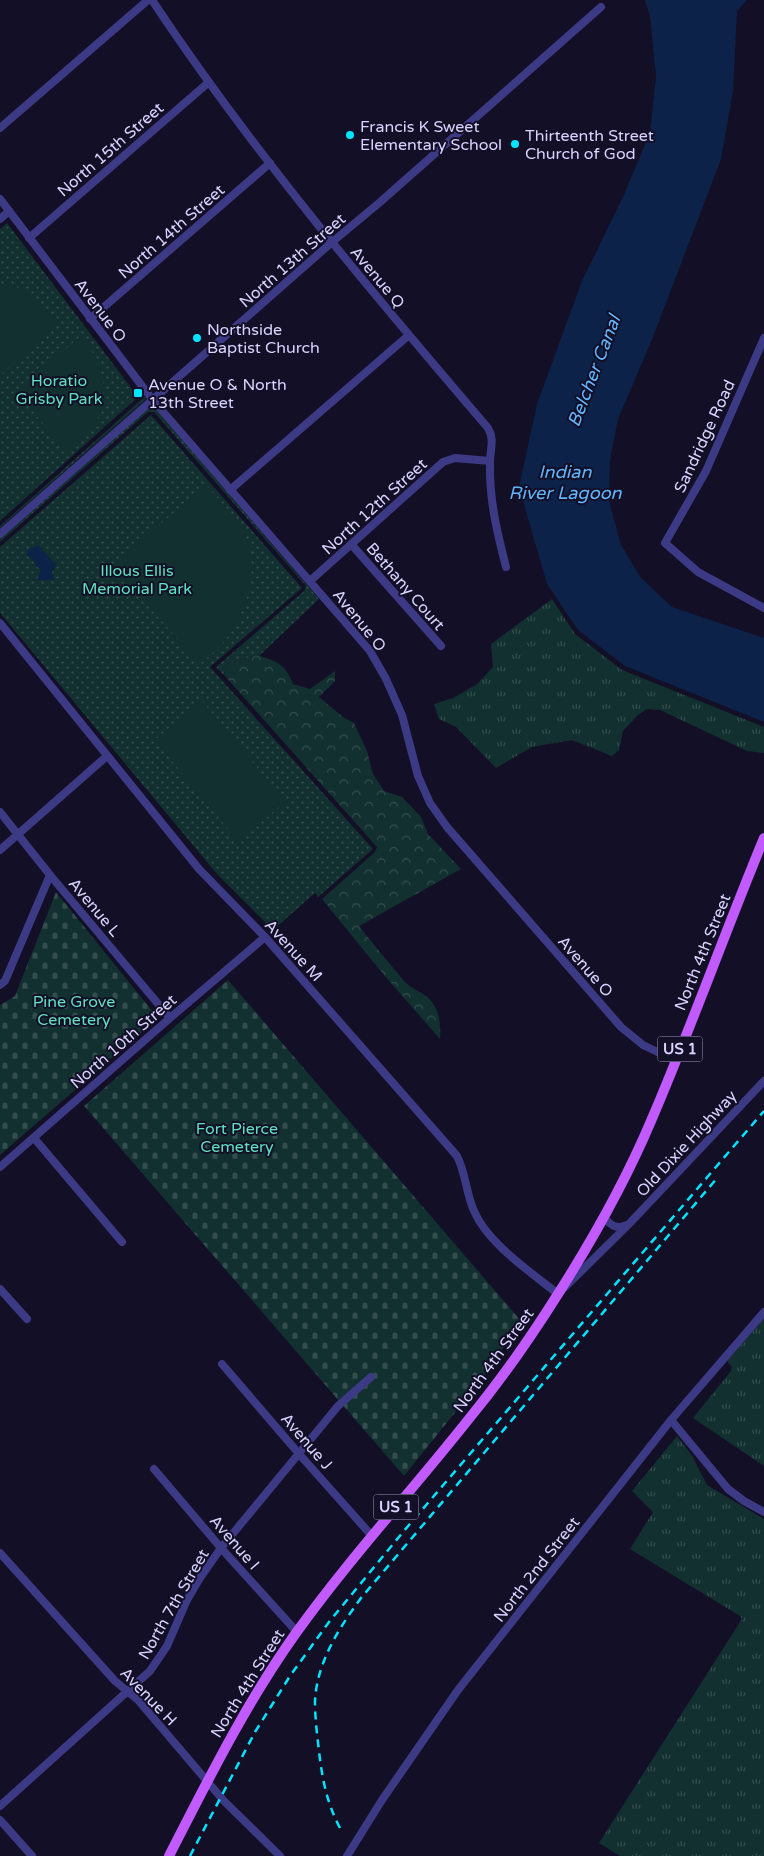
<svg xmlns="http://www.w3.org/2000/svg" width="764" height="1856" font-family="'Varela Round',sans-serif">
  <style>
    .grass { fill: url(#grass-tufts) }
    .forest { fill: url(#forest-crowns) }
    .cemetery { fill: url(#cemetery-stones) }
    .park { fill: url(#park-dots) }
    .garden { fill: #12302f }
    .water { fill: #0c2248 }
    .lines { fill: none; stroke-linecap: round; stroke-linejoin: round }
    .minor { stroke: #3d3a85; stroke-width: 8 }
    .major { stroke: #c25bff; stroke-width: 10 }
    .rail { stroke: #00e5ff; stroke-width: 2.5; stroke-dasharray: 8 6; stroke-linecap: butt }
    .poi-dot { fill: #00e5ff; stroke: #130f26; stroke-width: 2 }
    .labels { text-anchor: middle; stroke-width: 4; stroke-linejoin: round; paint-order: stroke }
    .shield { fill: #130f26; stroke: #9e99be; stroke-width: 1 }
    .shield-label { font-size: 15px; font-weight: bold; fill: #d9d4ff }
    .poi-label { font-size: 16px; fill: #d9d4ff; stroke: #130f26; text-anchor: start }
    .street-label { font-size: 16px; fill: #d9d4ff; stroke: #130f26 }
    .park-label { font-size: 16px; fill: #5fe0c0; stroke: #130f26 }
    .water-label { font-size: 18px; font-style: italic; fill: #62b6ff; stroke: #130f26 }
  </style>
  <defs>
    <pattern id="grass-tufts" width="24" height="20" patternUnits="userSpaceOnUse" patternTransform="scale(1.25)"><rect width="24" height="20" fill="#12302f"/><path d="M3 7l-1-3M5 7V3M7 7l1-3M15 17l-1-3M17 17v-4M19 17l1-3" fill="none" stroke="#344d4e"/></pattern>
    <pattern id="forest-crowns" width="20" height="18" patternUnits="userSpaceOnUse" patternTransform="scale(1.25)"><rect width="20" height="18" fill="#12302f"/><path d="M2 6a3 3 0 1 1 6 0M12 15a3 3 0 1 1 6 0" fill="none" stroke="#344d4e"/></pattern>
    <pattern id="cemetery-stones" width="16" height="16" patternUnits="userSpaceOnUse" patternTransform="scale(1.25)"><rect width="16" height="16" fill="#12302f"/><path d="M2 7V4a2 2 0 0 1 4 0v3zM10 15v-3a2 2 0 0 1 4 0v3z" fill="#344d4e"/></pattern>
    <pattern id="park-dots" width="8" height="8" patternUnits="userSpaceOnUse" patternTransform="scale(1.25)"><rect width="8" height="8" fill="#12302f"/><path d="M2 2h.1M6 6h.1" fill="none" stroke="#344d4e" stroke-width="1.8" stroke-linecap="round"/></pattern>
  </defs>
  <rect width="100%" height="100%" fill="#130f26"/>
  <g class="grass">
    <path d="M552,599L575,634L622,670L764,727V753L747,751L660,710L647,709L638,715L623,731L619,750L612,756L572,740L532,747L496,768L456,727L439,719L434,704L453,698L477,684L493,667L491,644Z"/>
    <path d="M764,1318V1466L693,1418L731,1371L732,1367L727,1361Z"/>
    <path d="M677,1436L691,1454L707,1485L764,1519V1856H620L599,1843L742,1619L740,1616L630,1549L653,1512L632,1491Z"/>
  </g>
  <path class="forest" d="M256,655C276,661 285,663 293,684L310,689L335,671V681L319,697L343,717L354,723L367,751L373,774L384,791L402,797L421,817L428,834L461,869L359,926C374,945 389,963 404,981C409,987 417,990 423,994C439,1004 441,1022 440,1039L384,975L322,899L375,852L377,847L224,675L227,664Z"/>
  <g class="cemetery">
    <path d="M56,892L158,1018L0,1155V1005L15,996Z"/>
    <path d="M228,980L521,1321L482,1379L404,1476L84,1106Z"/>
  </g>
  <g class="park">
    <path d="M7,223L138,397L0,521V229Z"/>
    <path d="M114,358L146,399L0,528V526L142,399V394Z"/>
    <path d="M152,405L319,599L259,656L256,655L227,664L224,675L216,667L304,591L306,586L154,412H148L0,542V539Z"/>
    <path d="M151,415L302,588L210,667L373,849L318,897L315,893L273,930L217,874L0,613V547Z"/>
  </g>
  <g class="garden">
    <path d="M0,284C28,286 43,303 57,325L0,375Z"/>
    <path d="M80,337C103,360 111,391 96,422C90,434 77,444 67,453L22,398L23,383Z"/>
    <path d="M206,485C219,500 235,516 244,533C261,568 246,616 222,644C215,651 207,658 200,664L120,574L123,556Z"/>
    <path d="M202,701L285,802L238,841L155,740Z"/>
  </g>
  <g class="water">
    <path d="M645,0H747L737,11L733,91L721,159L651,342L618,419L610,460L609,501L621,545L641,578L672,607L764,638V722L625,666L578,630L547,584L519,487L537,404L582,281L622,199L650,133L656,76L650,16Z"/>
    <path d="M38,545L57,566L52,571L54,580H37L41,569L36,566L35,562L27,555L28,550Z"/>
  </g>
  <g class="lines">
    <g class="minor">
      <path d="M152,0C252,151 370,290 488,428C495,440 490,449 490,462C489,499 497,532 506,567"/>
      <path d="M0,128L148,0"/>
      <path d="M0,199L152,399L370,651L386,679L402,715L418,776L430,803L447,827L621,1027L643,1045L676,1061"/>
      <path d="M0,219L9,211"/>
      <path d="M29,238L209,82"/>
      <path d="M90,319L270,163"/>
      <path d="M764,338L706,471L665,543L698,572L764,608"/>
      <path d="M230,490L409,335"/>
      <path d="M0,534L331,243L379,203L601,7"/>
      <path d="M351,544L441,646"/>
      <path d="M310,581L443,462L455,458L490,461"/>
      <path d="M0,623L199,869L265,937L457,1156C466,1174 466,1193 474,1211C488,1244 531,1272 558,1294L629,1224L764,1081"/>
      <path d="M0,812L50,875L170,1018"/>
      <path d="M0,850L107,756"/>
      <path d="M0,985L5,981L50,875"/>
      <path d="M34,1138L122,1242"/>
      <path d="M0,1167L170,1018L265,937"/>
      <path d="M603,1217C611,1225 616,1230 627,1225"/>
      <path d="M0,1289L27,1319"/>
      <path d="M222,1364L300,1455L372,1536"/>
      <path d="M671,1420L728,1489L744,1501L764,1512"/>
      <path d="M154,1469L221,1548L297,1632"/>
      <path d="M0,1553L115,1681L138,1700L224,1801L280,1856"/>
      <path d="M0,1806L150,1671L167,1646L187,1600L200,1578L221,1548L338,1406L371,1377"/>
      <path d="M0,1820L32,1856"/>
      <path d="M347,1856L382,1800L458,1690L671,1420L764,1312"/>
    </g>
    <path class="major" d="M169,1856C208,1780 246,1703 296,1633C349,1559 411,1492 468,1420C501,1380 531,1337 558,1294C593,1239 626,1180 651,1121C691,1028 725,932 764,838"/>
    <g class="rail">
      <path d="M340,1828C327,1804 322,1778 319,1751C317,1734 315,1718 315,1701C317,1662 339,1628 361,1598L718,1177"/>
      <path d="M190,1856L255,1732L290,1676L329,1622L403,1532L764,1111"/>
    </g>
  </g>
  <g class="poi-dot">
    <circle cx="350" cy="135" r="5"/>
    <circle cx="515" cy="144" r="5"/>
    <circle cx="197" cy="338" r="5"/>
    <rect x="133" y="388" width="10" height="10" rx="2.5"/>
  </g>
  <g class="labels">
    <g class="shield">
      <rect x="657.5" y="1036.5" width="45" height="25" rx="4"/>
      <rect x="373.5" y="1494.5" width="45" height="25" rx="4"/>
    </g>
    <g class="shield-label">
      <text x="680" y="1054">US 1</text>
      <text x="396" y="1512">US 1</text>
    </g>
    <g class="poi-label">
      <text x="360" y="132">Francis K Sweet<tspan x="360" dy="18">Elementary School</tspan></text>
      <text x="525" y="141">Thirteenth Street<tspan x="525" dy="18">Church of God</tspan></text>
      <text x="207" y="335">Northside<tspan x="207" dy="18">Baptist Church</tspan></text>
      <text x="148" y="390">Avenue O &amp; North<tspan x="148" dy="18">13th Street</tspan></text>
    </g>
    <g class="street-label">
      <text transform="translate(110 149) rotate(-41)" y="6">North 15th Street</text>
      <text transform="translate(171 231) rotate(-41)" y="6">North 14th Street</text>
      <text transform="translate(292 260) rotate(-41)" y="6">North 13th Street</text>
      <text transform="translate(378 277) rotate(50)" y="6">Avenue Q</text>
      <text transform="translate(101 310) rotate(53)" y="6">Avenue O</text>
      <text transform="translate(704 436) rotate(-65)" y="6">Sandridge Road</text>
      <text transform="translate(374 506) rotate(-42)" y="6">North 12th Street</text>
      <text transform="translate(406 586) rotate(49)" y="6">Bethany Court</text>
      <text transform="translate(360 620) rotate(51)" y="6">Avenue O</text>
      <text transform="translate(95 907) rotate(50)" y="6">Avenue L</text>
      <text transform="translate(294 950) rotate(48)" y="6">Avenue M</text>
      <text transform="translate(702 952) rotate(-68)" y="6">North 4th Street</text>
      <text transform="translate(586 966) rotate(49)" y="6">Avenue O</text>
      <text transform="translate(123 1041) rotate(-41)" y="6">North 10th Street</text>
      <text transform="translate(686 1143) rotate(-47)" y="6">Old Dixie Highway</text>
      <text transform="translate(493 1360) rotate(-54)" y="6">North 4th Street</text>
      <text transform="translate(307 1441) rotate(49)" y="6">Avenue J</text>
      <text transform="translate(235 1542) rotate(49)" y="6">Avenue I</text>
      <text transform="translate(536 1569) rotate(-52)" y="6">North 2nd Street</text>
      <text transform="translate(173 1604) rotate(-60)" y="6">North 7th Street</text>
      <text transform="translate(247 1683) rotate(-58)" y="6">North 4th Street</text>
      <text transform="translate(149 1696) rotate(46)" y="6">Avenue H</text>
    </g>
    <g class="park-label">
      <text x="59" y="386">Horatio<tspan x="59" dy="18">Grisby Park</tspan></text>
      <text x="137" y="576">Illous Ellis<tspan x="137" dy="18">Memorial Park</tspan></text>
      <text x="74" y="1007">Pine Grove<tspan x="74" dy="18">Cemetery</tspan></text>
      <text x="237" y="1134">Fort Pierce<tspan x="237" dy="18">Cemetery</tspan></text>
    </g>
    <g class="water-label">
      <text transform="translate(594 371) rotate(-69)" y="6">Belcher Canal</text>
      <text x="565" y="478">Indian<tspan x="565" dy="21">River Lagoon</tspan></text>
    </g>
  </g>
</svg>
